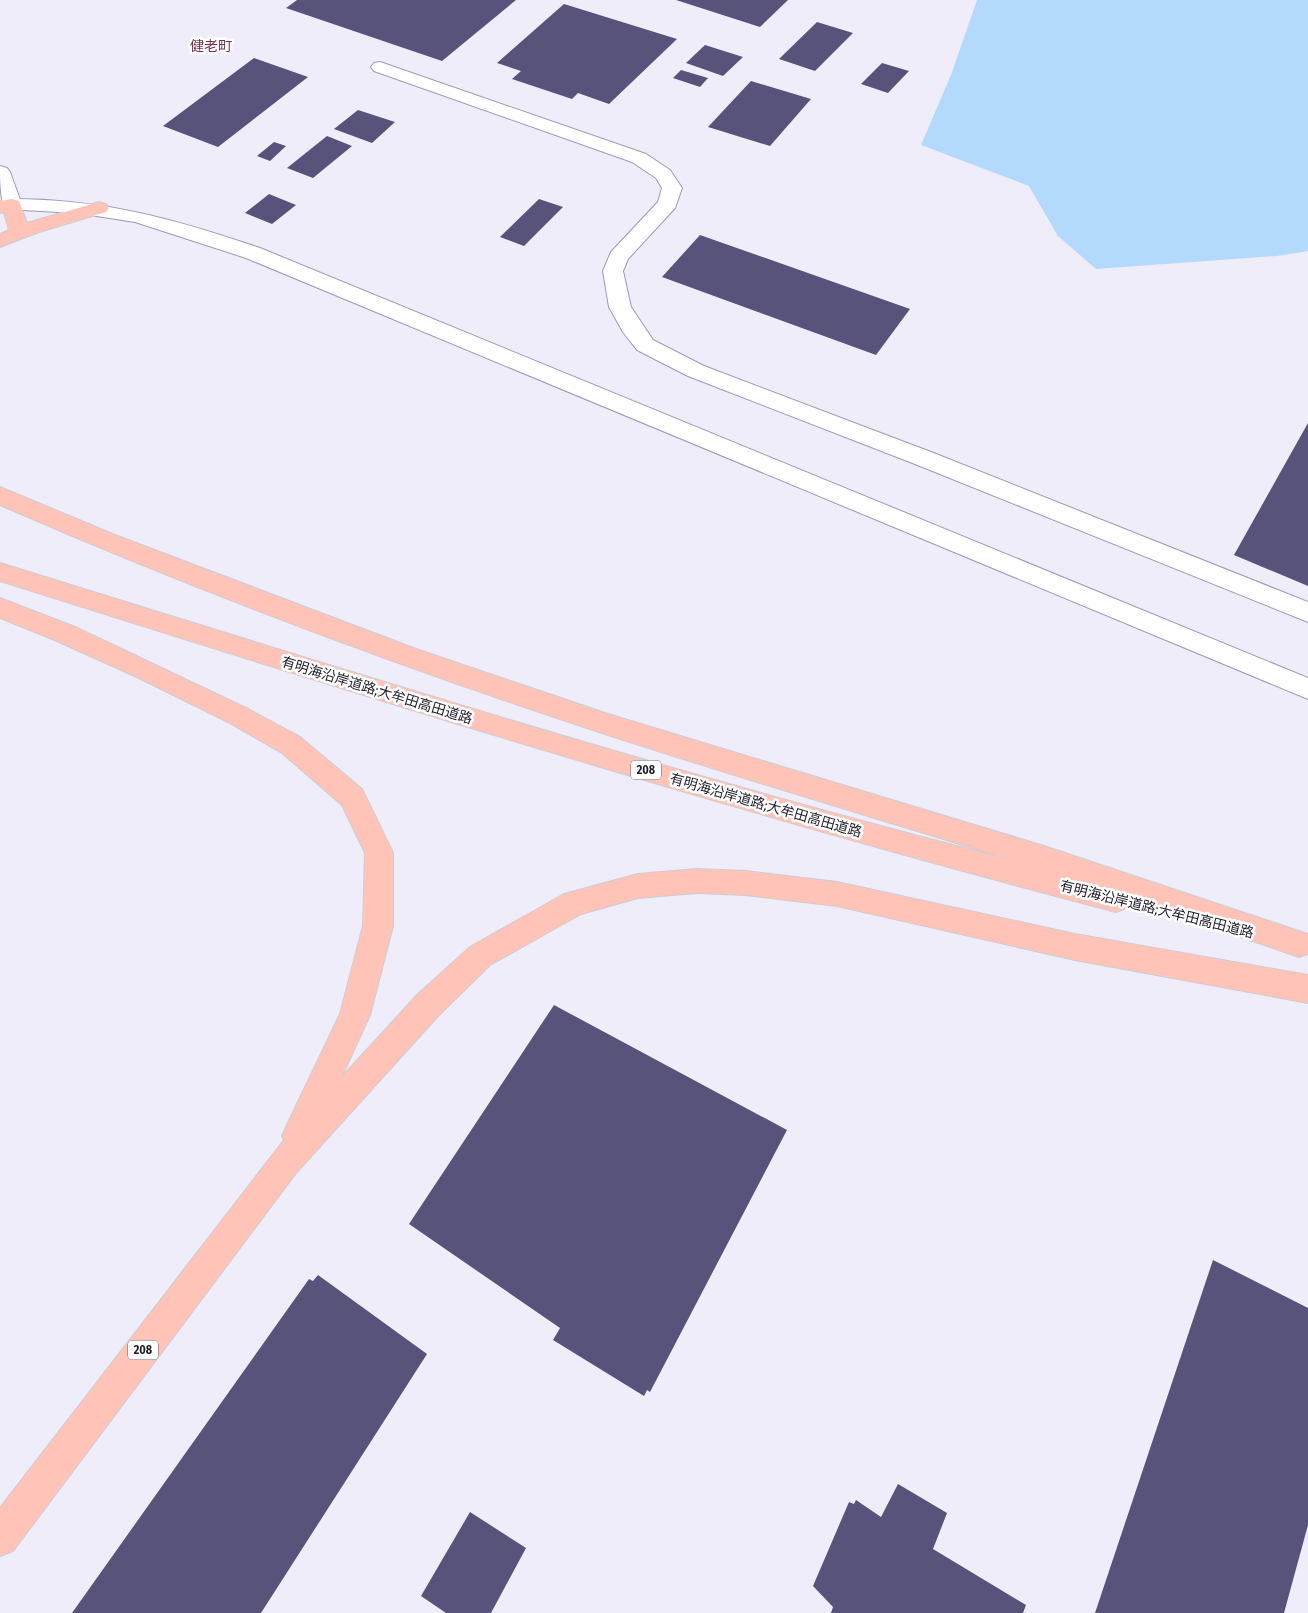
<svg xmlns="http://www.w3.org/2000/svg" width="1308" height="1613" font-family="'Fira Sans Condensed','Noto Sans JP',sans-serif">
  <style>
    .water { fill: #b3d9fd }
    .building { fill: #58537b }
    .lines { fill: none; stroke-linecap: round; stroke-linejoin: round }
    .minor-casing { stroke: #9e97b8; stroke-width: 2 }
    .tertiary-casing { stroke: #9e97b8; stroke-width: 2 }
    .motorway-casing { stroke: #cecdd0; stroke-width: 2 }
    .minor { fill: #fff; fill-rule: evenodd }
    .tertiary { fill: #fff; fill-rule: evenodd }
    .motorway { fill: #ffc3b8; fill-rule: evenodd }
    .labels { text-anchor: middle; stroke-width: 5; stroke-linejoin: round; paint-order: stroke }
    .shield { fill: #fff; stroke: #63616a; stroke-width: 1 }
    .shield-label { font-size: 12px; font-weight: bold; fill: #201d2a }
    .far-quarter-label { font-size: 14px; fill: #78334b; stroke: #fff }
    .street-label { font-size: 14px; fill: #201d2a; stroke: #fff }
  </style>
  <rect width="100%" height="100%" fill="#f0edfb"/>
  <path class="water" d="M977,0H1308V251L1277,256L1096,269L1058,236L1029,186L921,145L951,75Z"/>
  <g class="building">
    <path d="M297,0H516L442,61L286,8Z"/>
    <path d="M676,0H788L760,27Z"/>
    <path d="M564,4L677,39L609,104L578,93L572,99L512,79L521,71L497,63Z"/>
    <path d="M817,22L853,33L815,71L779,59Z"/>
    <path d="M705,45L743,57L723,76L686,63Z"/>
    <path d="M254,58L308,77L218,147L163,126Z"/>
    <path d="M882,63L909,71L888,93L861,84Z"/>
    <path d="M681,70L708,78L700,87L673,78Z"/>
    <path d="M751,81L811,99L770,146L708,127Z"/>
    <path d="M358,110L395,122L372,143L334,129Z"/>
    <path d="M327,136L352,146L313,178L287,168Z"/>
    <path d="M274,142L286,146L270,161L257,156Z"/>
    <path d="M269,194L296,205L272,224L245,213Z"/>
    <path d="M539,199L563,207L524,246L500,237Z"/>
    <path d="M700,235L910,309L876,355L662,277Z"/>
    <path d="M1308,423V586L1234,555Z"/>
    <path d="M554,1005L787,1130L650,1392L647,1390L644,1396L553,1340L560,1328L409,1224Z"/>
    <path d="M1213,1260L1308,1308V1525L1284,1613H1095Z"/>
    <path d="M318,1275L427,1354L261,1613H72L309,1279L313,1281Z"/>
    <path d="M898,1484L947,1513L933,1549L1026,1605L1023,1613H831L833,1607L813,1586L849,1502L854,1504L856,1500L881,1517Z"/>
    <path d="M470,1512L526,1548L491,1613H446L421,1596Z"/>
  </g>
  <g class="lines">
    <defs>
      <g id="minor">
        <path d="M380,62L646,154L670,170L682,188L675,208L628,259L623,271L631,307L653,340L704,366L931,452L1308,602V622L915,464L688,376L637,350L623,332L609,307L603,271L611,252L658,202L662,188L656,178L632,162L374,71L371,67L374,63Z"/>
        <path d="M0,166L7,168L10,172L22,205L19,209L12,211L5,209C0,197 0,180 0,166Z"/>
      </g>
      <path id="tertiary" d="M12,199C103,199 175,219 260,248L1308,678V699L246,258L135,222L77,213L5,209L2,205L5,201Z"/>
      <g id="motorway">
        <path d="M12,199L19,201L27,223L99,202L106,204L109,208L106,212L39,232L0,247V234L9,230L4,212L0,213V201Z"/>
        <path d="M0,487L115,535L416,649L608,714L1044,846L1308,934V954L1299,957L1130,899L1126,908L1116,912C740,814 370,698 0,581V563C336,667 671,774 1012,860C876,818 740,778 605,734C400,667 197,591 0,505Z"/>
        <path d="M0,598L75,627L246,708L300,737L362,789L393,853V926L370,1015L341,1078L417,995L470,947L564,894L638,874L696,869L746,871L837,882L1075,934L1308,975V1003L1075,960L837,906L746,895L696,893L638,898L581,914L490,965L439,1015L296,1173L13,1551L0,1556V1508L284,1140L282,1136L287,1125L340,1014L363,926L365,853L342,805L282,753L228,722L139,678L57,641L0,618Z"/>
      </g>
    </defs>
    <use href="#minor" class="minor-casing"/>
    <use href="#tertiary" class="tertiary-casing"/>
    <use href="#motorway" class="motorway-casing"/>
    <use href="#minor" class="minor"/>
    <use href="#tertiary" class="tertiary"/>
    <use href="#motorway" class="motorway"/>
  </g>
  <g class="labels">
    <g class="shield">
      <rect x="631" y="760.5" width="30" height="19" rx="4"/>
      <rect x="128" y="1340.5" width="30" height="19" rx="4"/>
    </g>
    <g class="shield-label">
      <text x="646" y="774">208</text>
      <text x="143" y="1354">208</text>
    </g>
    <g class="far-quarter-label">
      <text x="211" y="51">健老町</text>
    </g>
    <g class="street-label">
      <text transform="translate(377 690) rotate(17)" y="5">有明海沿岸道路;大牟田高田道路</text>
      <text transform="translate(766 805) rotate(16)" y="5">有明海沿岸道路;大牟田高田道路</text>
      <text transform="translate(1157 909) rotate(14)" y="5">有明海沿岸道路;大牟田高田道路</text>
    </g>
  </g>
</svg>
